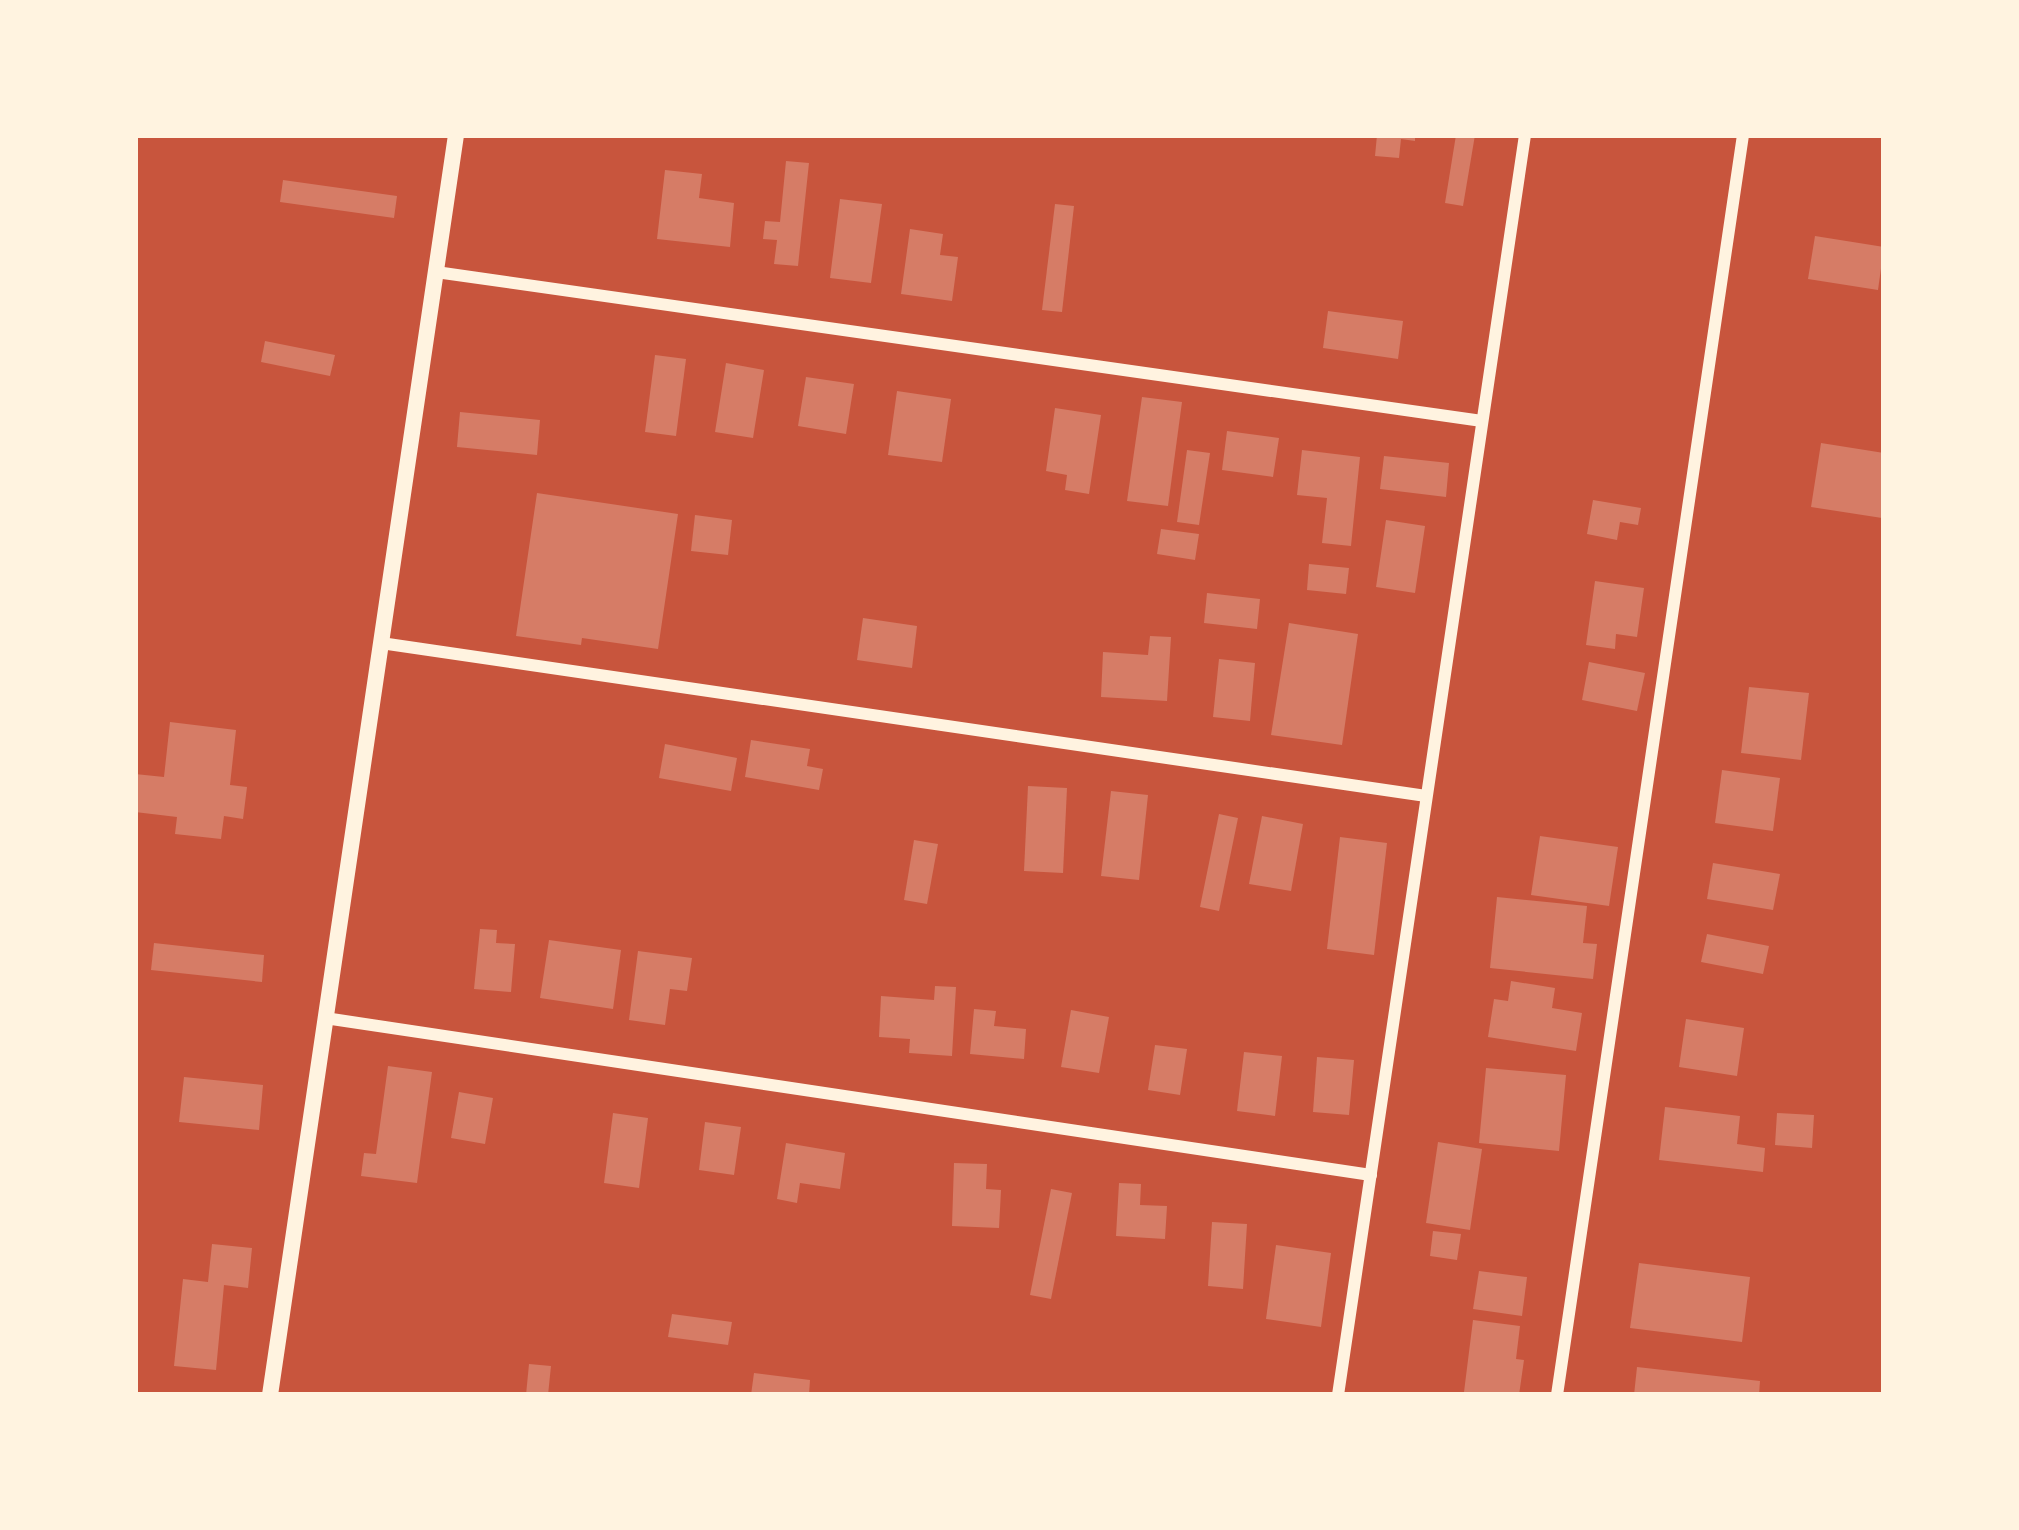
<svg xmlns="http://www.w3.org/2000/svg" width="2019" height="1530" font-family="'DM Sans',sans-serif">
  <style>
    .building { fill: #d67c66 }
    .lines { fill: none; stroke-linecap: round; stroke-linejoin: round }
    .minor { stroke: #fff3e0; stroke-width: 12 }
    .tertiary { stroke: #fff3e0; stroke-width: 16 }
  </style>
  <rect width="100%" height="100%" fill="#c8553d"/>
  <g class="building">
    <path d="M1377,135H1415V141L1401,139L1399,158L1375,156Z"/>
    <path d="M1456,135H1475L1463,206L1445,203Z"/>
    <path d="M786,161L809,163L798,266L774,264L777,240L763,239L765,221L780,222Z"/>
    <path d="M665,170L702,174L699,198L734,203L730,247L657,239Z"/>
    <path d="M283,180L397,196L394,218L280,202Z"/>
    <path d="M840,199L882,204L871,283L830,278Z"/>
    <path d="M1055,204L1074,206L1062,312L1042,310Z"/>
    <path d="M910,229L943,234L940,255L958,257L952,301L901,294Z"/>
    <path d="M1815,236L1884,247L1878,290L1808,279Z"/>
    <path d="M1328,311L1403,321L1398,359L1323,348Z"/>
    <path d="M265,341L335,355L330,376L261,362Z"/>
    <path d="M655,355L686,359L676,436L645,432Z"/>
    <path d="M726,363L764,370L753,438L715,432Z"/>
    <path d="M806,377L854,384L846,434L798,426Z"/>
    <path d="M897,391L951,399L942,462L888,455Z"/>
    <path d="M1142,397L1182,402L1168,506L1127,501Z"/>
    <path d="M1055,408L1101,415L1089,494L1065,490L1067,475L1046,471Z"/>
    <path d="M460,412L540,420L537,455L457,447Z"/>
    <path d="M1227,431L1279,438L1273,477L1222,470Z"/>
    <path d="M1821,443L1884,453L1882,518L1811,507Z"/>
    <path d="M1187,450L1210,453L1199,525L1177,522Z"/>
    <path d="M1302,450L1360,457L1351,546L1322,543L1327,498L1297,495Z"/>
    <path d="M1384,456L1449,463L1446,497L1380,489Z"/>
    <path d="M537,493L678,514L658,649L582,638L581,645L516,636Z"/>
    <path d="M1593,500L1641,508L1638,525L1620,522L1617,540L1587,534Z"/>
    <path d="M695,515L732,520L728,555L691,551Z"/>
    <path d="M1386,520L1425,526L1415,593L1376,587Z"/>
    <path d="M1161,529L1199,534L1195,560L1157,554Z"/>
    <path d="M1309,564L1349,568L1346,594L1307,590Z"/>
    <path d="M1595,581L1644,588L1637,637L1616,634L1615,649L1586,645Z"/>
    <path d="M1207,593L1260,599L1257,629L1204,623Z"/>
    <path d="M863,618L917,626L912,668L857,660Z"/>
    <path d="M1289,623L1358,634L1342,745L1271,735Z"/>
    <path d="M1150,636L1171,637L1167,701L1101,697L1103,652L1148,655Z"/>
    <path d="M1219,659L1255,663L1250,721L1213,717Z"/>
    <path d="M1589,662L1645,673L1637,711L1582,700Z"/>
    <path d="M1749,687L1809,693L1801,760L1741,753Z"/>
    <path d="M170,722L236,730L230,785L247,787L243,819L224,816L221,839L175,834L177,817L135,812V774L164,777Z"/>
    <path d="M751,740L810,749L807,766L823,769L819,790L745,777Z"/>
    <path d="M665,744L737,758L731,791L659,778Z"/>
    <path d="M1722,770L1780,778L1773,831L1715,823Z"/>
    <path d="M1028,786L1067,788L1063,873L1024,871Z"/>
    <path d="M1111,791L1148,795L1139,880L1101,876Z"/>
    <path d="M1219,814L1238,818L1219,911L1200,907Z"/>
    <path d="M1262,816L1303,824L1291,891L1249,884Z"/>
    <path d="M1540,836L1618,847L1609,906L1531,895Z"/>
    <path d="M1340,837L1387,843L1374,955L1327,949Z"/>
    <path d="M914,840L938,844L927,904L904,900Z"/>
    <path d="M1713,863L1780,874L1773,910L1707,899Z"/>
    <path d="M1497,897L1587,906L1583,943L1597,944L1593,979L1490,968Z"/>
    <path d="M480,929L497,930L496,943L515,944L511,992L474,989Z"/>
    <path d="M1707,934L1769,946L1763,974L1701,962Z"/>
    <path d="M549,940L621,950L613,1009L540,998Z"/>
    <path d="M154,943L264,955L262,982L151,970Z"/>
    <path d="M638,951L692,958L687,991L670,989L665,1025L629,1020Z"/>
    <path d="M1511,981L1555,988L1552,1008L1582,1013L1576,1051L1488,1037L1494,999L1508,1001Z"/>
    <path d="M935,986L956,987L952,1056L909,1053L910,1039L879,1037L881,996L934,1000Z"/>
    <path d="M974,1009L996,1011L994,1026L1026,1029L1024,1059L970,1054Z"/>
    <path d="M1071,1010L1109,1017L1099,1073L1061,1067Z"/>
    <path d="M1686,1019L1744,1028L1737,1076L1679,1067Z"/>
    <path d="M1155,1045L1187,1049L1180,1095L1148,1090Z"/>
    <path d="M1244,1052L1282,1056L1275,1116L1237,1111Z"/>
    <path d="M1317,1057L1354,1060L1349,1115L1313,1112Z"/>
    <path d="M388,1066L432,1072L417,1183L361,1176L364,1153L376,1154Z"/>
    <path d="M1486,1068L1566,1075L1559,1151L1479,1143Z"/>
    <path d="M184,1077L263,1085L259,1130L179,1122Z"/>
    <path d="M459,1092L493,1098L485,1144L451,1138Z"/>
    <path d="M1665,1107L1740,1116L1737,1144L1765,1148L1763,1172L1659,1160Z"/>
    <path d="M613,1113L648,1118L639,1188L604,1183Z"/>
    <path d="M1777,1113L1814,1115L1812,1148L1775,1145Z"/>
    <path d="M705,1122L741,1127L734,1175L699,1170Z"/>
    <path d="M1438,1142L1482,1149L1470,1230L1426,1223Z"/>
    <path d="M786,1143L845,1153L840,1189L800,1183L797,1203L777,1199Z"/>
    <path d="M954,1163L987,1164L986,1189L1001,1190L999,1228L952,1226Z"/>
    <path d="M1119,1183L1141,1184L1140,1205L1167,1206L1165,1239L1116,1236Z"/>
    <path d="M1051,1189L1072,1193L1051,1299L1030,1295Z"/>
    <path d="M1212,1222L1247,1224L1243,1289L1208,1286Z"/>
    <path d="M1433,1231L1461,1234L1457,1260L1430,1256Z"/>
    <path d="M212,1244L252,1248L248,1288L224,1285L216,1370L174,1366L183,1279L208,1282Z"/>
    <path d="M1276,1245L1331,1253L1321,1327L1266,1319Z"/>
    <path d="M1639,1263L1750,1277L1742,1342L1630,1328Z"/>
    <path d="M1479,1271L1527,1277L1522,1316L1473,1309Z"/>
    <path d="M672,1314L732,1322L728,1345L668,1337Z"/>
    <path d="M1473,1320L1520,1326L1516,1359L1524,1360L1519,1395L1464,1392Z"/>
    <path d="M529,1364L551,1366L548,1395H526Z"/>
    <path d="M1637,1367L1760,1381L1759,1395H1634Z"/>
    <path d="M754,1373L810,1380L809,1395H751Z"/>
  </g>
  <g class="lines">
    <g class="minor">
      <path d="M436,272L1482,421"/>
      <path d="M381,643L1426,796"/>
      <path d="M325,1018L1371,1175"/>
      <path d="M1338,1395L1525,135"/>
      <path d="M1557,1395L1743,135"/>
    </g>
    <path class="tertiary" d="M270,1395L456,135"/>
  </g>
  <rect width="2019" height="1530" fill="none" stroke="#fff3e0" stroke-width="276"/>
</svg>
